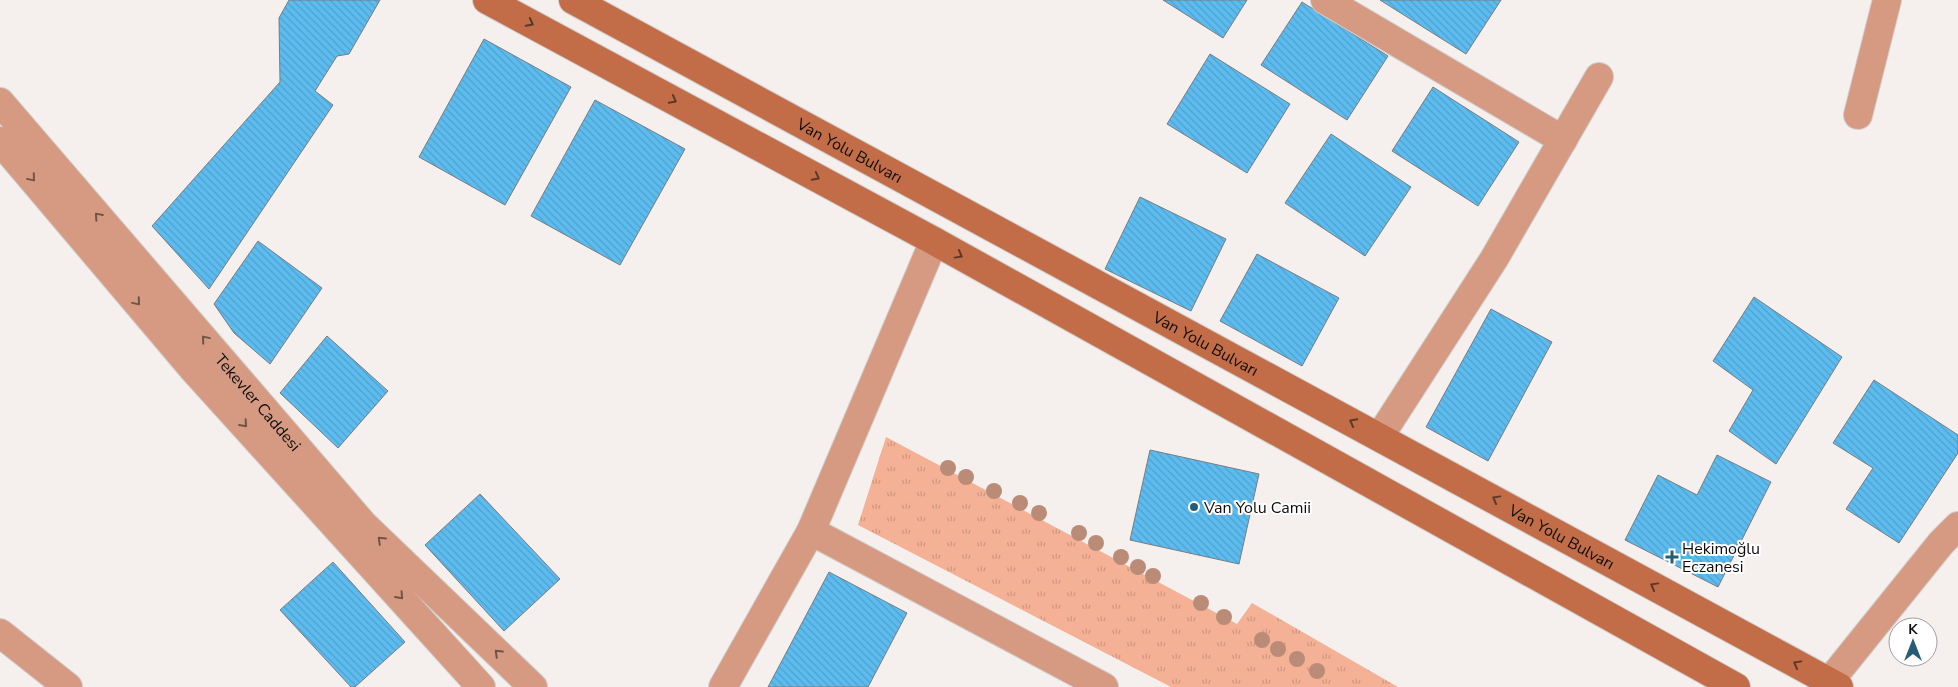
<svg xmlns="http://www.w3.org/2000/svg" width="1958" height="687" font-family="'Nunito Sans',sans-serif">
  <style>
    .grass { fill: url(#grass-tufts) }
    .building { fill: url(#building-back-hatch); stroke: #787c7e }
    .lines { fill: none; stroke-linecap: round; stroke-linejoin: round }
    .minor-casing { stroke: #d0ccca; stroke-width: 30 }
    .tertiary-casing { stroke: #d0ccca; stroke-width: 30 }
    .secondary-casing { stroke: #d0ccca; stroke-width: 30 }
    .minor { stroke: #d59a81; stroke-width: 28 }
    .tertiary { stroke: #d59a81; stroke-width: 28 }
    .secondary { stroke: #c26d48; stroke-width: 28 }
    .tree { fill: #ba8c77 }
    .oneway { stroke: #5f3827 }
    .oneway2 { stroke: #725446 }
    .poi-dot { fill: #275c77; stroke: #fff; stroke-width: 2 }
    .labels { text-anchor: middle; stroke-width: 4; stroke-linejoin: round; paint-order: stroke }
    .street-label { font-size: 16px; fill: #0e0d0c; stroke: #fff }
    .poi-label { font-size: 16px; fill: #0e0d0c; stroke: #fff; text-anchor: start }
  </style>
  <defs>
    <pattern id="grass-tufts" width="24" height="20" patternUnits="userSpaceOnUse" patternTransform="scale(1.25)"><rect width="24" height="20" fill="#f4b195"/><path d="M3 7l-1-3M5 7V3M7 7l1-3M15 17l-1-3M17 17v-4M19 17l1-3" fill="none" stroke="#d0977f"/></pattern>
    <pattern id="building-back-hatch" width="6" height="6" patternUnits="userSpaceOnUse" patternTransform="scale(1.25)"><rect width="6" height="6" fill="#5dbcef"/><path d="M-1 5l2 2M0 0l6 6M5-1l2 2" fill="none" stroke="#50a0cc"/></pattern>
  </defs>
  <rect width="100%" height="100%" fill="#f5f0ee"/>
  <path class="grass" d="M886,437L1237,624L1252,603L1398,687H1171L858,525Z"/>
  <g class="building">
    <path d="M289,0H380L349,54L337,56L315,91L333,105L209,289L152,226L280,82L279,18Z"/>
    <path d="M1163,0H1247L1223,38Z"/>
    <path d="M1380,0H1501L1466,54Z"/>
    <path d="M1302,2L1388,56L1347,120L1261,65Z"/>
    <path d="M484,39L571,87L505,205L419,157Z"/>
    <path d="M1210,54L1290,104L1247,173L1167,124Z"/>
    <path d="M1433,87L1519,142L1478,206L1392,151Z"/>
    <path d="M595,100L685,149L620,265L531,216Z"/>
    <path d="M1331,134L1411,187L1365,256L1285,203Z"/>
    <path d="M1140,197L1226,239L1191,311L1105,269Z"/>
    <path d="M258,241L322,288L270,364L234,333L214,304Z"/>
    <path d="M1257,254L1339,298L1302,366L1220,321Z"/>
    <path d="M1754,297L1842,357L1776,464L1729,431L1753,390L1713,361Z"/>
    <path d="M1491,309L1552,342L1488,461L1426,427Z"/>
    <path d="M327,336L388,391L338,448L280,393Z"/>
    <path d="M1874,380L1958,435V453L1899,543L1846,509L1873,468L1833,443Z"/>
    <path d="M1150,450L1259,474L1239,564L1130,540Z"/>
    <path d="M1717,455L1771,482L1718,587L1625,540L1658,475L1697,495Z"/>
    <path d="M480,494L560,579L504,631L425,545Z"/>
    <path d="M333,562L405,642L355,687H351L280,610Z"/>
    <path d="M829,572L907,613L868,687H768Z"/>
  </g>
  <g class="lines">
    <defs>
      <g id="minor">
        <path d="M1325,0L1563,140"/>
        <path d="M1858,115L1887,0"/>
        <path d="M1380,436L1494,259L1599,77"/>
        <path d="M811,531L1104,687"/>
        <path d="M723,687L811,531L934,241"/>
        <path d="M1825,687L1941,543L1958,526"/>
      </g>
      <g id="tertiary">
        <path id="s1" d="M0,102L363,524L533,687"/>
        <path d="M0,141L193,369L481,687"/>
        <path d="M0,633L68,687"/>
      </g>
      <g id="secondary">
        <path d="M487,0L934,241L1736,687"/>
        <path id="s2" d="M573,0L1839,687"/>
      </g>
    </defs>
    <use href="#minor" class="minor-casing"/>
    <use href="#tertiary" class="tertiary-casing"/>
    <use href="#secondary" class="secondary-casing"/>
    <use href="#minor" class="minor"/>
    <use href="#tertiary" class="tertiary"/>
    <use href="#secondary" class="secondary"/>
  </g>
  <g class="tree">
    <circle cx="948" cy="468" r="8"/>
    <circle cx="966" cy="477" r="8"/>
    <circle cx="994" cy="491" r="8"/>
    <circle cx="1020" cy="503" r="8"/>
    <circle cx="1039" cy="513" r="8"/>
    <circle cx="1079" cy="533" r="8"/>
    <circle cx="1096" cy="543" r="8"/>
    <circle cx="1121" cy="557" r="8"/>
    <circle cx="1138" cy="567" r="8"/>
    <circle cx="1153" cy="576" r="8"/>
    <circle cx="1201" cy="603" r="8"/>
    <circle cx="1224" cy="617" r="8"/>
    <circle cx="1262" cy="640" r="8"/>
    <circle cx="1278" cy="649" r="8"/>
    <circle cx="1297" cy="659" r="8"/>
    <circle cx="1317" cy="671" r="8"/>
  </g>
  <defs><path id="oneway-chevron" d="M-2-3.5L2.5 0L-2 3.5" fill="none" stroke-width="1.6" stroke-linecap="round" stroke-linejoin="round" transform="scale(1.25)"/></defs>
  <g class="oneway">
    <use href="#oneway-chevron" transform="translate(530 23) rotate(28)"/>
    <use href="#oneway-chevron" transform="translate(673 100) rotate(28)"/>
    <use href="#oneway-chevron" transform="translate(816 177) rotate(28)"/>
    <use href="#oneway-chevron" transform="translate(959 255) rotate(29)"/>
    <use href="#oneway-chevron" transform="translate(1353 422) rotate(-152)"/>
    <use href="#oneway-chevron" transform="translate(1496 499) rotate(-151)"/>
    <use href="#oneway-chevron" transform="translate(1654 586) rotate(-151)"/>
    <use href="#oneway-chevron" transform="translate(1797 664) rotate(-151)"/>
  </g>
  <g class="oneway2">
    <use href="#oneway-chevron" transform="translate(32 178) rotate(50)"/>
    <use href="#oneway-chevron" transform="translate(98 216) rotate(-131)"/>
    <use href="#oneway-chevron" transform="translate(137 302) rotate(50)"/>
    <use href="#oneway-chevron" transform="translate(205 339) rotate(-130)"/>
    <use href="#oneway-chevron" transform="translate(244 424) rotate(48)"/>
    <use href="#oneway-chevron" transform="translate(381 540) rotate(-136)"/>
    <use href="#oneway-chevron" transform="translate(400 596) rotate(48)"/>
    <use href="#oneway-chevron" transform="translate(498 653) rotate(-136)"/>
  </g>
  <g class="poi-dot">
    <circle cx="1194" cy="507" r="5"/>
    <path d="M1669.5 549.5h5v5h5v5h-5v5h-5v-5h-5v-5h5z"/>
  </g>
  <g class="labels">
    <g class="street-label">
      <text dy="6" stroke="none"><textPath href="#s2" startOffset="315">Van Yolu Bulvarı</textPath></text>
      <text dy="6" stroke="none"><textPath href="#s2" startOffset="720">Van Yolu Bulvarı</textPath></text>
      <text dy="6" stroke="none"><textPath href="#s1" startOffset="396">Tekevler Caddesi</textPath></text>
      <text dy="6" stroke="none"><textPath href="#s2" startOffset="1125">Van Yolu Bulvarı</textPath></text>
    </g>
    <g class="poi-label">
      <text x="1204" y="513">Van Yolu Camii</text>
      <text x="1682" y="554">Hekimoğlu<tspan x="1682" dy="18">Eczanesi</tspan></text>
    </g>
  </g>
  <g transform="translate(1913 642)"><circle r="24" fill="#ffffff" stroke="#9f9e9e"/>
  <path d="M0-4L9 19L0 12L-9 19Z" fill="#275c77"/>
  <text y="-8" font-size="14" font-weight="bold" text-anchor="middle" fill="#0e0d0c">K</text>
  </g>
</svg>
